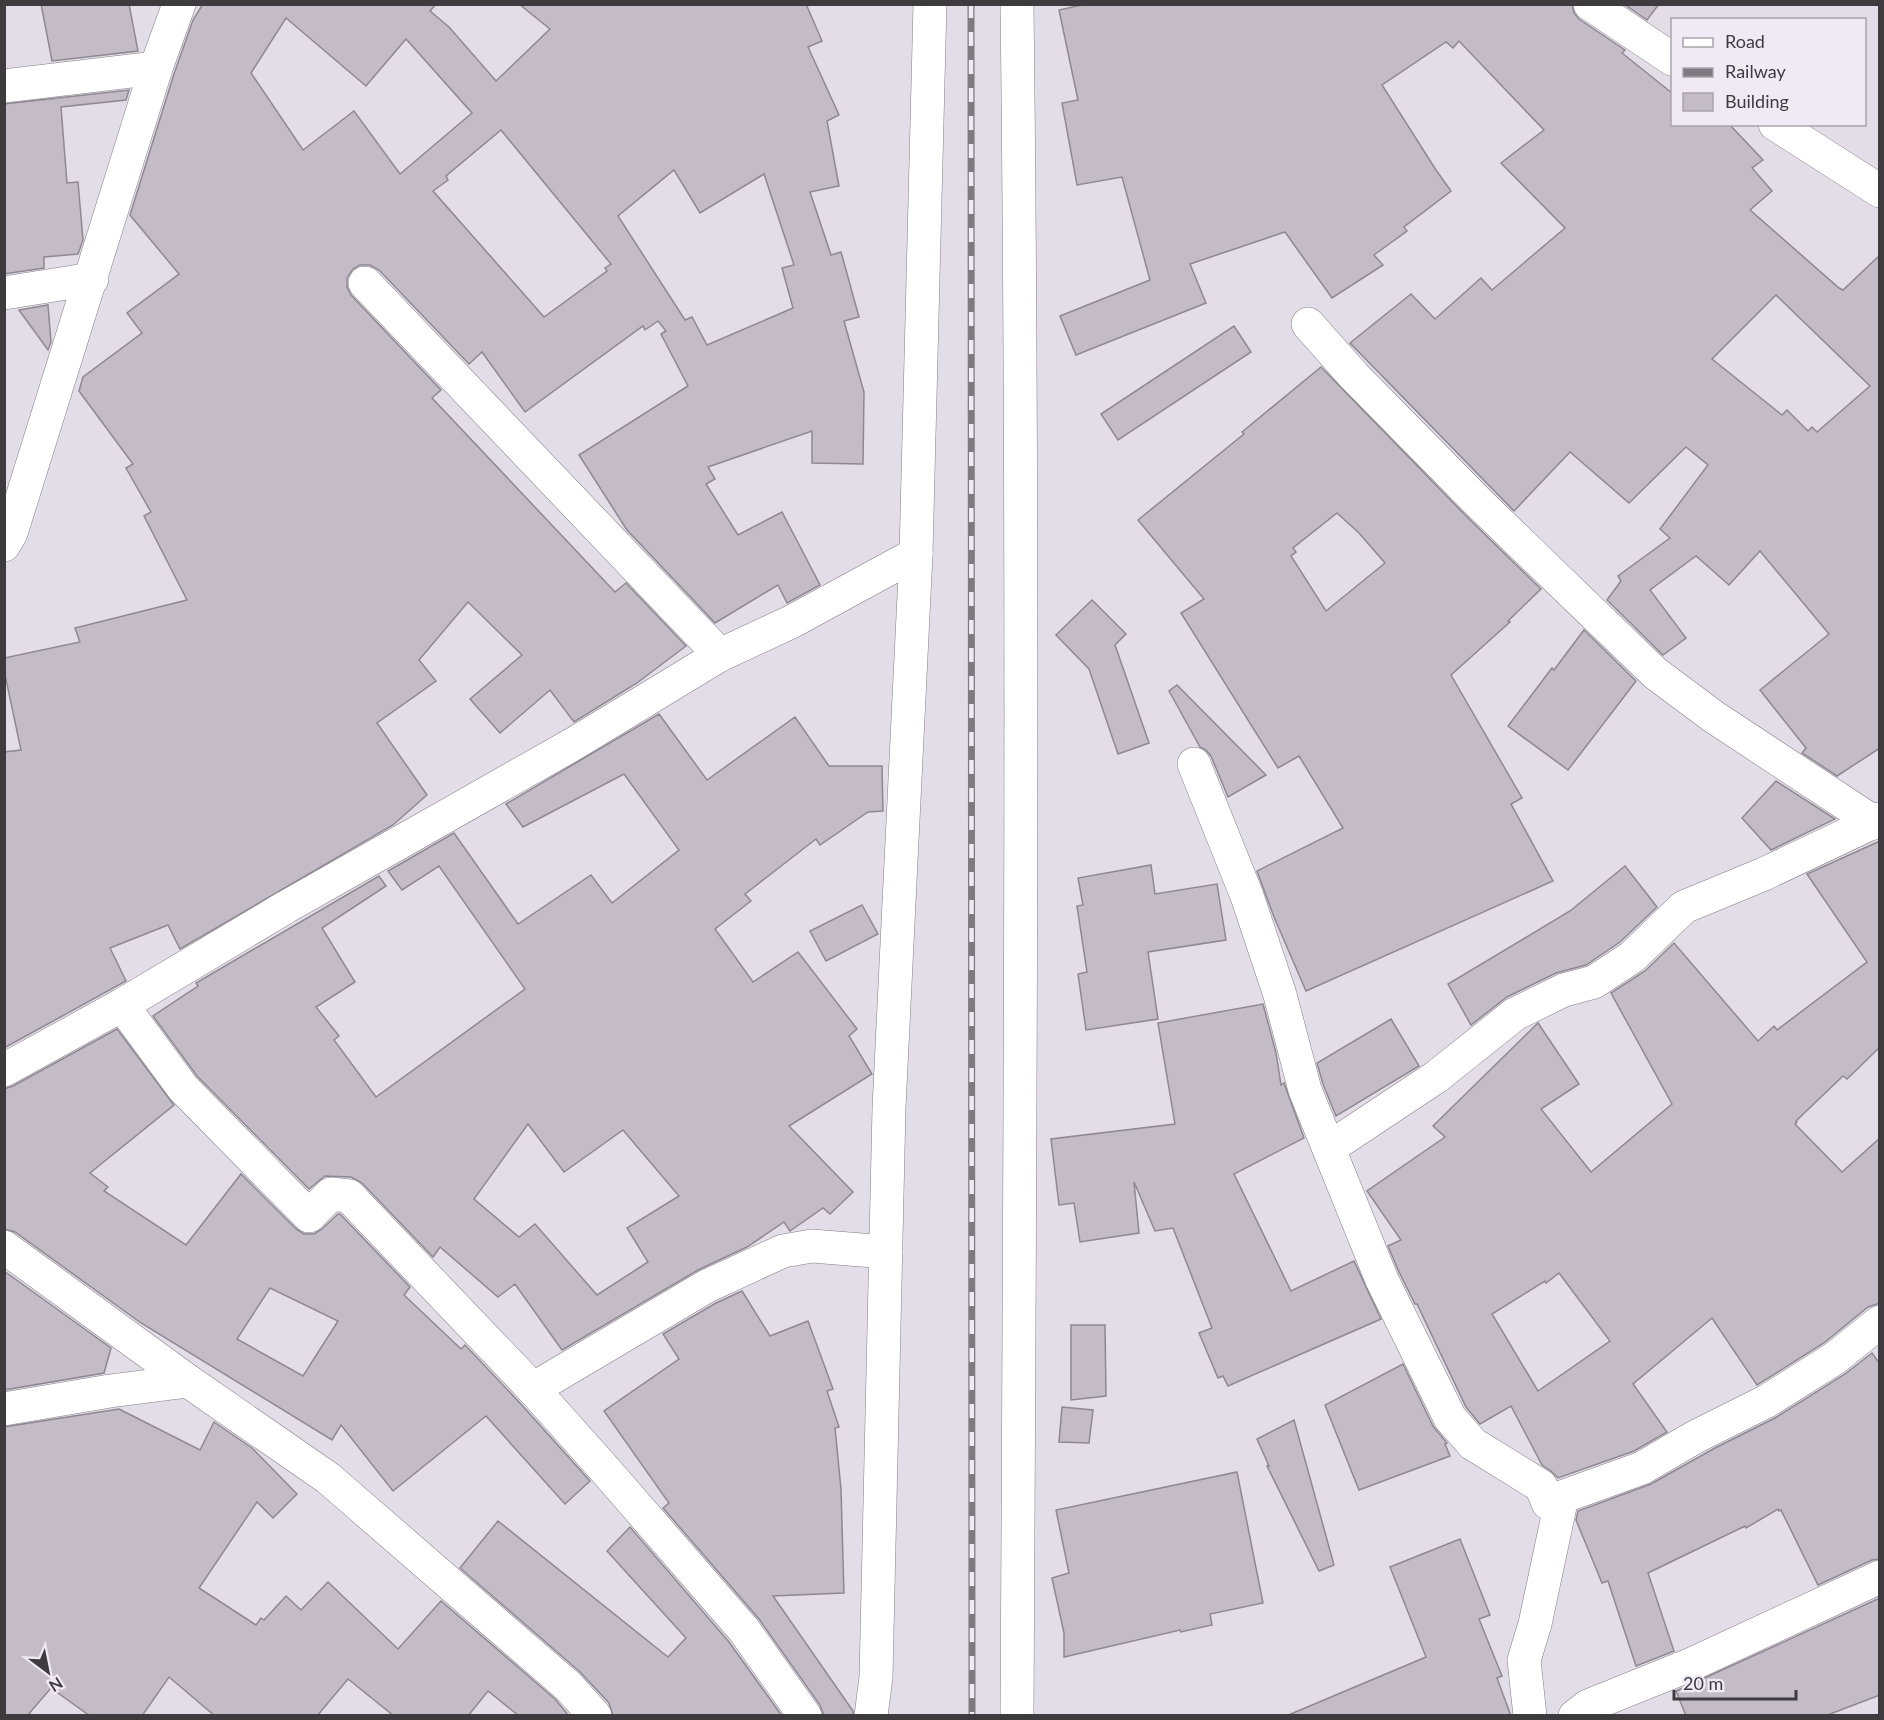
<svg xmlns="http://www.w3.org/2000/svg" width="1884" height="1720" font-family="Lato,sans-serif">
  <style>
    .building { fill: #c3bcc6; stroke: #8e8891; stroke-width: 1.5; fill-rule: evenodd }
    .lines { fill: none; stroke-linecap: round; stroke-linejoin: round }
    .street-casing { stroke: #837e87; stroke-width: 34 }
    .street { stroke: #fff; stroke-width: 33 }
    .rail-casing { stroke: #7e7a80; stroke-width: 7 }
    .rail { stroke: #f0eaf4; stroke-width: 4.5; stroke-dasharray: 14; stroke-linecap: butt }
  </style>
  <rect width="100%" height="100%" fill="#e3dde7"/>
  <g class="building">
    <path d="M41,4H129L138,51L52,61Z"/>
    <path d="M203,4H436L430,11L449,27L496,81L550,29L519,4H806L822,41L808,47L839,115L827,121L839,186L810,192L831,255L841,252L859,317L844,321L864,392L863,464L812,463V431L708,467L715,479L706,484L738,535L782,512L820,585L787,603L778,585L715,623L627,530L579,455L688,386L661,334L666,331L658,321L645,330L643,326L525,412L482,352L469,364L379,270L370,265H360L353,269L347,278V287L351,295L441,390L432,398L615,592L626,583L686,646L637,683L574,722L550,690L500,733L470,699L522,655L468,602L419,660L436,681L377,723L427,795L393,825L180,949L168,925L110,948L126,981L4,1048V752L21,750L4,670V658L80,642L75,628L187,600L144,516L151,512L126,468L133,464L79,391L83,377L142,333L127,313L179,274L130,215L174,74L193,20ZM286,18L366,86L406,39L472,113L400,174L354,111L303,150L251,73ZM501,130L611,264L605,268L607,271L544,317L433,191L448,180L446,176ZM674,170L700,213L764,174L794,265L782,268L793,308L707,345L692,317L685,320L618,216Z"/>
    <path d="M1086,4H1572L1574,13L1579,19L1625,50L1622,53L1672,93V124H1729L1763,160L1752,168L1772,191L1750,210L1839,288L1843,290L1880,255V748L1837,776L1802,753L1806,748L1760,690L1829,634L1760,551L1729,585L1696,556L1650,590L1686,638L1663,655L1607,600L1621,581L1618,576L1670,538L1660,529L1708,465L1686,447L1629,503L1570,452L1514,511L1350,343L1411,294L1435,319L1481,278L1492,290L1565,228L1501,163L1544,130L1459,41L1453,48L1446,42L1382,85L1436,170L1451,191L1404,227L1407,231L1374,255L1383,265L1332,298L1285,232L1190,264L1206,303L1076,355L1060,316L1150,280L1122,177L1077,185L1062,103L1078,100L1059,10ZM1776,295L1870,386L1817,432L1812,427L1808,431L1787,410L1782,415L1712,359Z"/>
    <path d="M1624,4H1659L1647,20Z"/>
    <path d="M129,90L126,100L61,107L67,183L78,182L83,240L78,254L44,257V268L4,274V104Z"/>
    <path d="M48,305L51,342L48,350L19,310Z"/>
    <path d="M1234,326L1251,352L1118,440L1101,414Z"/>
    <path d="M1321,367L1468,518L1541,589L1508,621L1510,622L1451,675L1522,798L1511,804L1553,881L1306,991L1274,917L1257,871L1343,828L1299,756L1278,768L1181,613L1204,599L1138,520L1244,434L1242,432ZM1337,513L1359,533L1385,563L1326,611L1291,556L1296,552L1293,548Z"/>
    <path d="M1092,600L1126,634L1115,645L1149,743L1118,754L1089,669L1056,635Z"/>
    <path d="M1584,630L1636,681L1568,770L1508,726L1552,668L1554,670Z"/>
    <path d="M1177,685L1266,775L1228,797L1211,756L1206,750L1200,747L1169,691Z"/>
    <path d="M659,714L707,780L795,717L829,766H882L883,811L868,812L820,845L816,839L745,894L751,901L715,929L753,982L798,952L857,1029L849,1036L872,1074L789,1126L853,1192L830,1214L823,1208L790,1231L784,1222L747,1247L698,1270L562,1350L515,1284L498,1297L440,1247L433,1257L362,1183L351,1177L325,1176L309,1189L197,1076L153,1016L198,986L196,983L379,876L386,886L322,928L355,982L316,1007L339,1036L334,1040L376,1097L525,989L439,866L402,890L388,871L454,833L518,924L591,875L612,903L679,850L624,774L523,827L506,804ZM528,1124L564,1172L623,1130L679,1196L627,1228L648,1262L597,1295L535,1224L519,1237L474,1199Z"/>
    <path d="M1776,781L1835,819L1771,850L1742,818Z"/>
    <path d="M1880,841V1047L1847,1079L1843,1076L1796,1121L1797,1122L1795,1124L1842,1172L1880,1138V1303L1868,1307L1824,1343L1757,1385L1712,1318L1633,1384L1667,1432L1634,1451L1558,1478L1551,1471L1542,1465L1511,1406L1480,1424L1466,1407L1417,1304H1415L1399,1272L1388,1246L1401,1240L1367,1191L1445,1137L1433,1126L1538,1023L1579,1084L1541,1109L1591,1172L1672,1104L1611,993L1645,971L1674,943L1758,1041L1774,1026L1777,1030L1867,962L1807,874ZM1559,1273L1610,1341L1538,1391L1492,1314L1545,1281L1546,1283Z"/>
    <path d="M1151,865L1155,894L1217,884L1226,940L1148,952L1158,1019L1086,1030L1078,974L1087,972L1077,906L1083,905L1078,878Z"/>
    <path d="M1625,866L1657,907L1620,942L1586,965L1556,973L1507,997L1471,1025L1448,984L1570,911Z"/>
    <path d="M862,905L878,934L826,961L810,931Z"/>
    <path d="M1263,1004L1276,1053L1281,1085L1284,1083L1304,1138L1234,1174L1291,1291L1354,1261L1381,1319L1228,1386L1223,1376L1218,1378L1199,1333L1212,1328L1173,1228L1155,1231L1134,1182L1139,1233L1080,1242L1074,1203L1059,1205L1051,1139L1175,1124L1158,1023Z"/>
    <path d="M1391,1019L1419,1066L1336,1116L1323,1084L1317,1063Z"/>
    <path d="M117,1029L174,1105L90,1173L108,1187L104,1191L186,1245L241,1174L296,1229L304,1234H314L322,1229L338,1214H340L410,1287L404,1295L461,1349L465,1345L519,1402L590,1481L565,1504L486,1416L393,1491L341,1425L332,1440L141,1323L15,1232L4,1229V1089L13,1086ZM270,1288L338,1321L303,1376L237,1339Z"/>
    <path d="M4,1271L111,1348L104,1373L4,1390Z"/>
    <path d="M742,1291L770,1336L808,1321L833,1389L827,1391L839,1427L835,1428L841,1489L844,1593L773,1596L853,1711V1716H824L820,1705L759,1619L663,1508L669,1503L604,1411L679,1359L663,1334L716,1303Z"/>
    <path d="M1071,1325H1105L1106,1396L1071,1400Z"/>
    <path d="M1872,1353L1880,1364V1559L1872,1560L1818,1585L1781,1510L1779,1511L1778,1509L1746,1528L1745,1526L1648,1573L1674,1651L1636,1666L1608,1581L1602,1583L1576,1520L1578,1511L1651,1484L1715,1448L1775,1418L1845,1374Z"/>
    <path d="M1403,1364L1433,1426L1447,1443L1445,1444L1450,1456L1359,1490L1325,1405Z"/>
    <path d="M1062,1407L1093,1410L1089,1443L1059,1442Z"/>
    <path d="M119,1409L200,1450L214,1422L252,1448L297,1494L273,1518L257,1502L199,1588L256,1625L261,1618L264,1620L286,1596L301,1610L328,1582L398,1649L441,1601L555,1699L569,1716H519L488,1691L468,1716H394L348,1679L317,1716H215L169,1677L142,1716H90L51,1688L27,1716H4V1427Z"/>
    <path d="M1294,1420L1334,1565L1319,1571L1267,1466H1269L1257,1439Z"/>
    <path d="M1237,1472L1263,1603L1210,1614L1212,1625L1181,1632L1180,1630L1064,1657V1633L1052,1578L1069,1573L1056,1510Z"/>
    <path d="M498,1521L668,1657L686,1638L607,1551L630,1527L729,1642L782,1716H613L609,1703L580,1672L460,1568Z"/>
    <path d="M1460,1539L1490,1615L1479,1619L1502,1676L1497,1678L1511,1716H1286L1426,1657L1390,1567Z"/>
    <path d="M1880,1598V1695L1825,1716H1686L1676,1691Z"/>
  </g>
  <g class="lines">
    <defs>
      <g id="street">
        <path d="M1017,4C1024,575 1020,1145 1017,1716"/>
        <path d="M1590,4L1672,59"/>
        <path d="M4,86L156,68"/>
        <path d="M1775,124L1880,191"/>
        <path d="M365,283L720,655"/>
        <path d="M4,293L92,279"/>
        <path d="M1308,324L1354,376L1481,505L1655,673L1714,717L1875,823"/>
        <path d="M4,545L11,533L156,68L179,4"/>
        <path d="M1194,764L1247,896L1280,995L1305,1090L1382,1280L1450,1418L1473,1444L1541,1486L1548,1503L1562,1497"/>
        <path d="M122,1005L183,1088L309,1216L331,1194L349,1196L533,1389L607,1472L744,1630L805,1716"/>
        <path d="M4,1070L122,1005L286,907L575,743L720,655L791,622L916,554"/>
        <path d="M1329,1148L1436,1077L1515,1014L1564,990L1594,982L1632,957L1684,907L1764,874L1880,819"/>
        <path d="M4,1247L188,1381L328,1478L568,1686L595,1716"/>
        <path d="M533,1389L707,1286L783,1251L812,1246L886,1252"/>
        <path d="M4,1409L110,1391L188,1381"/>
        <path d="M871,1716L876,1677L889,1108L916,554L930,4"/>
        <path d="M1530,1716L1524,1660L1535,1624L1562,1497L1642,1468L1695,1437L1767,1401L1835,1358L1880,1322"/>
        <path d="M1575,1716L1588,1706L1692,1664L1880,1577"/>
      </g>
    </defs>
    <use href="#street" class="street-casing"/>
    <use href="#street" class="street"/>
    <defs>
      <path id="rail" d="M971,4L972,1716"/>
    </defs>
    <use href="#rail" class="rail-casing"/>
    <use href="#rail" class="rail"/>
  </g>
  <rect width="1884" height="1720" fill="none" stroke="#3e3b3f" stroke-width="12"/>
  <rect x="1671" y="18" width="195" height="108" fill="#f0eaf4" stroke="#a9a4ac" stroke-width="1.5"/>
  <rect x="1683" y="38" width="30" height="9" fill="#ffffff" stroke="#a9a4ac" stroke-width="1.5"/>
  <text x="1725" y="48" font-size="18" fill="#3e3b3f">Road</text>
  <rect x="1683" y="68" width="30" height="9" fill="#7e7a80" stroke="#a9a4ac" stroke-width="1.5"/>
  <text x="1725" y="78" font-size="18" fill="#3e3b3f">Railway</text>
  <rect x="1683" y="93" width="30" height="18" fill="#c3bcc6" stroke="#a9a4ac" stroke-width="1.5"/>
  <text x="1725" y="108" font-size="18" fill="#3e3b3f">Building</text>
  <g transform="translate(48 1672) rotate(148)" stroke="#f0eaf4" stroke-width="4.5" paint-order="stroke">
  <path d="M0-4.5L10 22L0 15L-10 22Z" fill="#3e3b3f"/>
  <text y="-9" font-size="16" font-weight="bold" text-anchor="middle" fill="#3e3b3f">N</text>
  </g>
  <path d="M1674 1690v9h122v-9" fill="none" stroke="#3e3b3f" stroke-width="3"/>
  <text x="1683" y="1690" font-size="18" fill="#3e3b3f" stroke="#f0eaf4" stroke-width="4.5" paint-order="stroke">20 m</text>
</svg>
